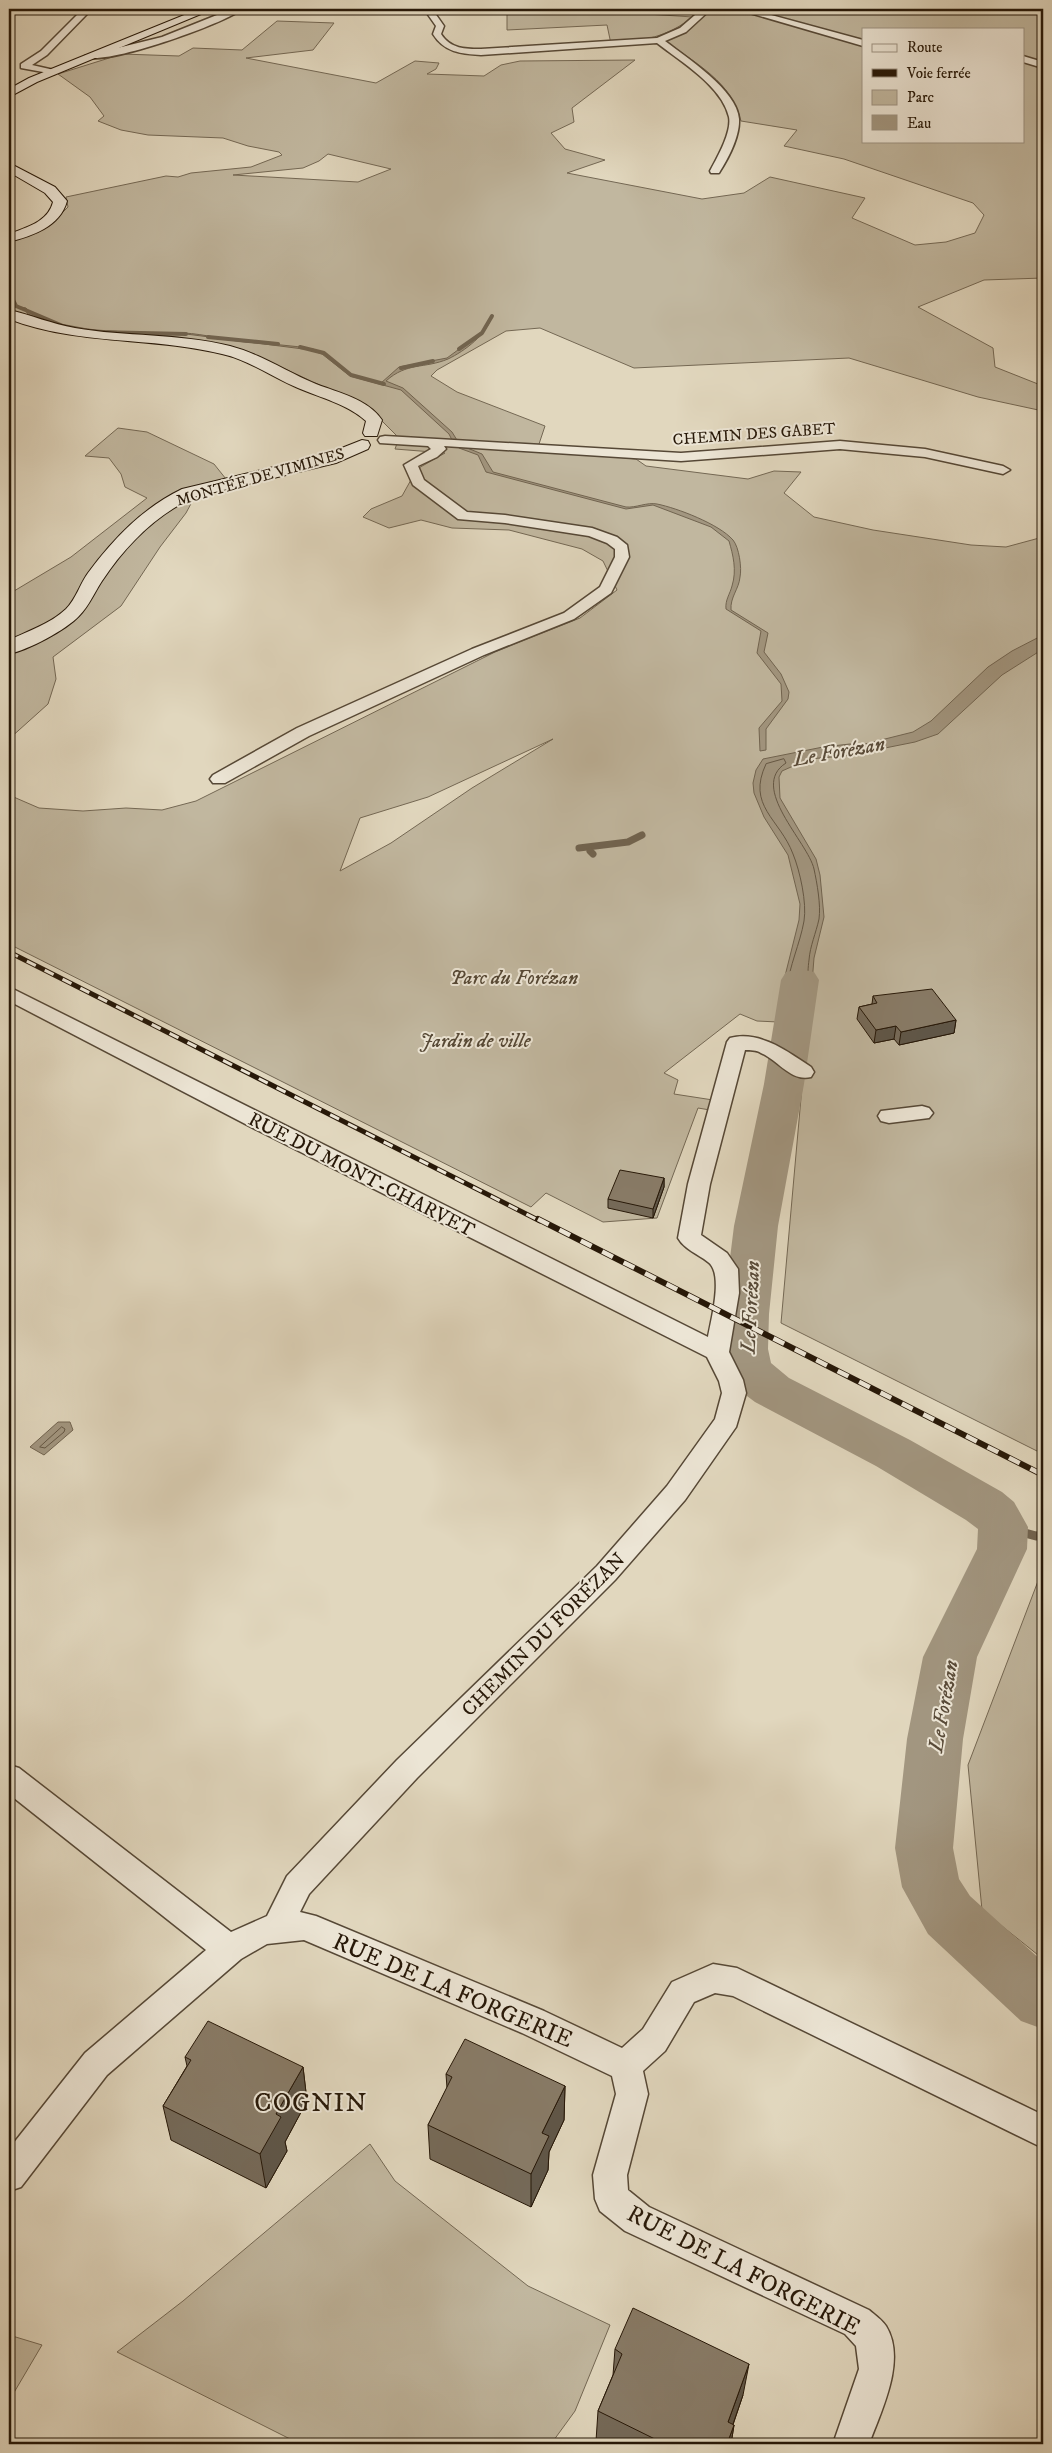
<svg xmlns="http://www.w3.org/2000/svg" width="1052" height="2453" font-family="'IM FELL DW Pica',serif">
  <style>
    .green { fill: #c1b79f; stroke: #746854; fill-rule: evenodd }
    .water { fill: #a29680; stroke: #716450 }
    .lines { fill: none; stroke-linecap: round; stroke-linejoin: round }
    .shore { stroke: #645744; stroke-width: 1 }
    .stream-far2 { stroke: #716450; stroke-width: 4 }
    .stream-far1 { stroke: #716450; stroke-width: 7 }
    .stream { stroke: #716450; stroke-width: 9 }
    .river { fill: #a29680; fill-rule: evenodd }
    .street-casing { stroke: #564836; stroke-width: 3 }
    .secondary-casing { stroke: #271808; stroke-width: 2 }
    .street { fill: #ece5d5; fill-rule: evenodd }
    .secondary { fill: #ece5d5; fill-rule: evenodd }
    .rail-far1-casing { stroke: #271808; stroke-width: 5 }
    .rail-casing { stroke: #271808; stroke-width: 6 }
    .rail-far1 { stroke: #ece5d5; stroke-width: 3; stroke-dasharray: 10; stroke-linecap: butt }
    .rail { stroke: #ece5d5; stroke-width: 4.5; stroke-dasharray: 12; stroke-linecap: butt }
    .wall { fill: #756a59; stroke: #271808 }
    .shaded-wall { fill: #5f5648; stroke: #271808 }
    .building { fill: #887b67; stroke: #271808 }
    .labels { text-anchor: middle; stroke-width: 4; stroke-linejoin: round; paint-order: stroke }
    .far-street-label { font-size: 16px; fill: #271808; stroke: #ece5d5 }
    .park-label { font-size: 20px; font-style: italic; fill: #554835; stroke: #ece5d5 }
    .street-label { font-size: 20px; fill: #271808; stroke: #ece5d5 }
    .water-label { font-size: 21px; font-style: italic; fill: #584a38; stroke: #ece5d5 }
    .near-street-label { font-size: 24px; fill: #271808; stroke: #ece5d5 }
    .near-quarter-label { font-size: 26px; letter-spacing: 1px; fill: #271808; stroke: #ece5d5 }
  </style>
  <rect width="100%" height="100%" fill="#e1d7be"/>
  <filter id="stains"><feTurbulence type="fractalNoise" baseFrequency=".004" numOctaves="4"/><feColorMatrix values="0 0 0 0 .2 0 0 0 0 .09 0 0 0 0 .02 0 0 0 .5 -.17"/></filter>
  <radialGradient id="worn" r=".72"><stop offset=".6" stop-color="#630" stop-opacity="0"/><stop offset="1" stop-color="#630" stop-opacity=".3"/></radialGradient>
  <g class="green">
    <path d="M526,9H611L616,12L693,17C665,38 645,40 611,44L607,25L507,30V11Z"/>
    <path d="M712,9H1043V278L984,280L918,307L993,348L995,367L1043,386V411L978,397L849,358L634,368L540,328L506,331L437,370L431,376L457,392L545,426L539,444L544,450L636,459L646,466L748,479L774,471L801,472L784,493L814,517L873,530L971,545L1006,547L1043,537V1454L781,1323L805,1053L778,1034V1022L757,1021L740,1014L664,1073L678,1080L674,1094L713,1100L710,1110L698,1108L657,1218L603,1222L546,1193L531,1207L9,944V795L39,808L83,811L126,808L162,810L196,801L495,652L580,618L617,590L603,561L582,549L509,530L452,528L421,520L389,528L363,517L371,509L402,496L417,469L445,453L395,449L399,438L369,408L255,355L109,337L26,319L9,311V243L51,224L68,207L66,197L166,176L178,177L191,173L251,167L282,155L279,152L248,146L223,138L148,135L121,130L98,121L104,116L90,97L58,74L122,54L179,56L193,48L242,50L277,21L334,23L313,50L246,58L376,83L415,61L439,63L436,69L427,74L484,76L501,65L520,61L635,60L572,108L574,122L551,133L565,149L605,160L567,173L702,199L744,193L770,177L865,198L852,218L915,245L946,242L975,233L984,215L973,203L844,159L784,146L797,130L741,121C731,81 697,65 666,41L686,31ZM863,29H1023V141H863ZM328,154L391,169L358,182L233,175L303,168L319,161ZM553,739L472,788L391,843L340,871L360,818L428,797Z"/>
    <path d="M118,428L147,432L214,464L226,479L201,485L186,513L160,547L121,606L53,657L56,679L48,704L9,739V594L71,557L147,498L125,487L121,474L109,458L85,456Z"/>
    <path d="M1043,1568V1959L982,1910L968,1765Z"/>
    <path d="M370,2144L395,2181L528,2286L610,2325L575,2411L551,2444H300L117,2352L183,2301Z"/>
    <path d="M9,2335L42,2345L9,2401Z"/>
  </g>
  <g class="water">
    <path d="M9,290L15,306L26,308C46,335 151,332 184,333C204,334 225,340 245,342C268,344 290,345 313,349L323,353L350,374L381,383L399,367L447,358L481,333L492,316C487,334 465,351 448,359C424,369 407,362 386,381L403,388L452,432L460,445L482,454L493,472L626,507C636,508 647,502 657,504C677,508 719,524 733,540C739,547 742,568 740,577C739,589 730,597 731,610L768,633L764,652L781,674L789,692L788,699L766,729V750L760,751L759,728L782,701L781,684L757,653L761,631L726,609C725,600 730,594 732,586C737,570 733,555 729,541L711,527L653,505L626,509L486,472L478,455L459,448L454,444L449,434L401,390L350,376L322,354L311,350L186,334L93,332L86,329L61,326L28,314L24,309L13,306Z"/>
    <path d="M1043,635V649L1002,675L938,734L915,742L880,749L865,754L809,759L782,771L779,777L780,798L816,859L820,875L824,917L814,958L812,983L806,1003H802L800,1040L783,1037L782,988L799,920L800,904L788,855L764,817L754,793L753,783L756,770L763,759L823,747L850,744L861,745L913,732L931,721L988,667L1012,651Z"/>
    <path d="M58,1422H70L73,1430L44,1455L30,1447Z"/>
  </g>
  <g class="lines">
    <g class="shore">
      <path d="M784,759L786,763C748,787 808,842 814,869C817,883 821,905 819,919C816,933 810,946 809,960C807,974 809,992 797,1002L796,1032L793,1034L788,1031C788,1017 786,1002 787,989C789,966 800,944 804,921C807,903 800,871 793,854C780,819 746,806 766,764Z"/>
      <path d="M62,1427L65,1429L64,1432L45,1448L40,1447Z"/>
    </g>
    <g class="stream-far2">
      <path d="M9,292L16,306L63,326L95,332L186,334"/>
      <path d="M208,337L278,344"/>
      <path d="M300,347L324,353L351,375L384,384"/>
      <path d="M459,349L482,333L492,316"/>
      <path d="M401,368L433,361"/>
    </g>
    <g class="stream-far1">
      <path d="M579,848L628,842L642,835"/>
      <path d="M590,851L593,854"/>
    </g>
    <path class="stream" d="M1003,1527L1036,1536L1043,1535"/>
    <path class="river" d="M800,969L814,972L819,980L804,1084L778,1226L769,1314L768,1349L771,1363L789,1378L910,1440L1002,1492L1014,1502L1028,1527L1027,1549L977,1657L963,1739L953,1848L959,1879L970,1896L1043,1962V2029L1021,2021L928,1934L902,1887L895,1848L907,1739L923,1657L977,1549L978,1529L966,1520L876,1466L755,1402L739,1390L725,1366L722,1349L723,1314L734,1226L764,1084L781,980L786,972Z"/>
    <defs>
      <g id="street">
        <path d="M232,9H242C227,23 100,68 85,56L162,37Z"/>
        <path d="M424,9H432L444,26L441,34C451,49 465,49 481,49L657,38L680,28L702,9H711L686,32L665,41C687,58 737,90 739,119C740,136 728,159 719,173H711L710,171C717,158 732,132 729,117C722,86 681,62 657,43L481,55C461,54 444,52 433,34L436,26Z"/>
        <path d="M736,9H749L863,40V46Z"/>
        <path d="M80,12L87,14L47,55L32,65L54,70V74L21,68V64L41,51Z"/>
        <path d="M1023,56L1043,62V68L1023,62Z"/>
        <path d="M385,436L681,453L840,441L925,449L1003,466L1010,470L1003,474L925,457L840,449L681,461L444,446L446,449L437,457L418,466L424,480L467,512L505,515L592,528L617,537L627,545L629,557L611,593L574,619L484,655L309,736L225,783H213L210,779L213,775L297,728L472,649L564,613L600,587L615,557V549L607,543L589,536L505,523L458,519L413,485L404,465L431,449L428,446L380,443L378,440L380,437Z"/>
        <path d="M9,987L708,1337C711,1320 724,1273 708,1262C698,1254 684,1249 678,1238L688,1184L727,1042L730,1038C760,1030 788,1052 811,1067L814,1072L811,1077C791,1082 778,1060 761,1053C757,1050 750,1050 745,1050L710,1184L701,1235L727,1253L738,1269L739,1293L729,1352L743,1380L746,1393L736,1427L685,1500L615,1580L417,1778L309,1894L300,1912L316,1916L544,2011L622,2048L643,2029L672,1982L713,1964L737,1968L1043,2115V2148L733,1996L715,1993L694,2002L665,2051L643,2071L648,2094L627,2175L628,2190L649,2207L869,2310C875,2315 882,2320 886,2326C907,2360 881,2411 869,2444H833L859,2369L856,2346L845,2334L625,2231L600,2211L595,2199L593,2175L616,2094L612,2076L522,2033L304,1940L267,1944L241,1959L107,2075L21,2187L9,2191V2149L85,2053L206,1950L9,1794V1765L19,1768L231,1932L267,1916L287,1876L397,1760L597,1566L667,1486L715,1419L722,1393L719,1381L707,1357L257,1130L9,1001Z"/>
        <path d="M922,1106L929,1108L933,1113L929,1118L889,1123L881,1121L878,1116L881,1111Z"/>
      </g>
      <g id="secondary">
        <path d="M199,9H213L37,82L9,97V89L29,78Z"/>
        <path d="M9,163L55,187L67,201C60,227 32,236 9,242V234C27,227 48,222 53,202L45,193L9,172Z"/>
        <path d="M9,310C31,315 52,324 75,328C126,337 178,333 230,346C261,354 287,372 316,384C339,393 368,399 382,420L377,436H365L363,433L366,421C347,404 321,398 298,388C272,377 249,360 222,354C149,336 80,346 9,319Z"/>
        <path d="M362,440L368,441L370,445L368,449L336,463L194,497C156,515 125,546 102,581C94,593 89,606 79,616C66,630 28,650 9,654V640C28,631 50,624 66,609C76,599 80,584 88,573C114,538 143,508 182,489L324,455Z"/>
      </g>
    </defs>
    <use href="#street" class="street-casing"/>
    <use href="#secondary" class="secondary-casing"/>
    <use href="#street" class="street"/>
    <use href="#secondary" class="secondary"/>
    <defs>
      <path id="rail-far1" d="M9,952L540,1221"/>
      <path id="rail" d="M538,1219L1043,1475"/>
    </defs>
    <use href="#rail-far1" class="rail-far1-casing"/>
    <use href="#rail" class="rail-casing"/>
    <use href="#rail-far1" class="rail-far1"/>
    <use href="#rail" class="rail"/>
  </g>
  <g class="wall">
    <path d="M873,996L956,1020L954,1033L899,1045L894,1039L874,1043L857,1019L859,1007L872,1004Z"/>
    <path d="M664,1178V1187L653,1218L608,1208V1199Z"/>
    <path d="M185,2057L303,2067L307,2101L285,2142L287,2151L266,2188L171,2140L163,2106L187,2066Z"/>
    <path d="M446,2074L565,2086L564,2120L549,2152L548,2170L531,2207L430,2159L428,2125L447,2088Z"/>
    <path d="M615,2349L743,2395L733,2425H734L731,2444H603L596,2441L598,2411L613,2375Z"/>
  </g>
  <g class="shaded-wall">
    <path d="M956,1020L954,1033L899,1045L901,1032Z"/>
    <path d="M896,1026L894,1039L874,1043L876,1030Z"/>
    <path d="M664,1178V1187L653,1218V1209Z"/>
    <path d="M303,2067L307,2101L285,2142L287,2151L266,2188L260,2154L276,2114Z"/>
    <path d="M565,2086L564,2120L549,2152L548,2170L531,2207V2174L542,2133Z"/>
    <path d="M749,2364L743,2395L726,2444L728,2422Z"/>
    <path d="M734,2425L731,2444H727Z"/>
  </g>
  <g class="building">
    <path d="M932,989L956,1020L901,1032L896,1026L876,1030L859,1007L877,1003L873,996Z"/>
    <path d="M620,1170L664,1178L653,1209L608,1199Z"/>
    <path d="M208,2021L303,2067L276,2114L281,2117L260,2154L163,2106L191,2060L185,2057Z"/>
    <path d="M465,2039L565,2086L542,2133L549,2136L531,2174L428,2125L452,2077L446,2074Z"/>
    <path d="M633,2308L749,2364L728,2422L734,2425L727,2444H665L598,2411L622,2354L615,2349Z"/>
  </g>
  <g class="labels">
    <g class="far-street-label">
      <text transform="translate(754 433) rotate(-4)" y="6">CHEMIN DES GABET</text>
      <text transform="translate(260 476) rotate(-16)" y="6">MONTÉE DE VIMINES</text>
    </g>
    <g class="park-label">
      <text x="514" y="984">Parc du Forézan</text>
      <text x="475" y="1047">Jardin de ville</text>
    </g>
    <g class="street-label">
      <text transform="translate(362 1174) rotate(27)" y="7">RUE DU MONT-CHARVET</text>
      <text transform="translate(543 1634) rotate(-45)" y="7">CHEMIN DU FORÉZAN</text>
    </g>
    <g class="water-label">
      <text transform="translate(839 751) rotate(-10)" y="7">Le Forézan</text>
      <text transform="translate(750 1307) rotate(-87)" y="7">Le Forézan</text>
      <text transform="translate(943 1706) rotate(-80)" y="7">Le Forézan</text>
    </g>
    <g class="near-street-label">
      <text transform="translate(453 1990) rotate(23)" y="8">RUE DE LA FORGERIE</text>
      <text transform="translate(744 2270) rotate(27)" y="8">RUE DE LA FORGERIE</text>
    </g>
    <g class="near-quarter-label">
      <text x="311" y="2111">COGNIN</text>
    </g>
  </g>
  <rect width="1052" height="2453" fill="none" stroke="#e1d7be" stroke-width="30"/>
  <rect x="10" y="10" width="1032" height="2433" fill="none" stroke="#271808" stroke-width="2.5"/>
  <rect x="15" y="15" width="1022" height="2423" fill="none" stroke="#271808"/>
  <rect x="862" y="28" width="162" height="115" fill="#ece5d5" stroke="#9d9383"/>
  <rect x="872" y="44" width="25" height="8" fill="#ece5d5" stroke="#9d9383"/>
  <text x="907" y="52" font-size="15" fill="#271808">Route</text>
  <rect x="872" y="69" width="25" height="8" fill="#271808" stroke="#9d9383"/>
  <text x="907" y="78" font-size="15" fill="#271808">Voie ferrée</text>
  <rect x="872" y="90" width="25" height="15" fill="#c1b79f" stroke="#9d9383"/>
  <text x="907" y="102" font-size="15" fill="#271808">Parc</text>
  <rect x="872" y="115" width="25" height="15" fill="#a29680" stroke="#9d9383"/>
  <text x="907" y="128" font-size="15" fill="#271808">Eau</text>
  <rect width="100%" height="100%" filter="url(#stains)"/>
  <rect width="100%" height="100%" fill="url(#worn)"/>
</svg>
